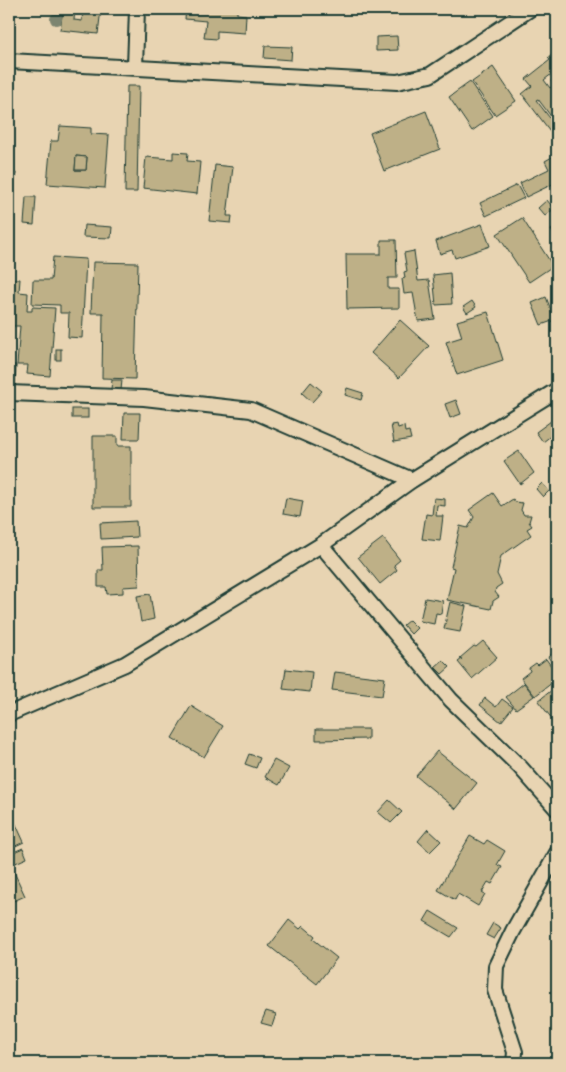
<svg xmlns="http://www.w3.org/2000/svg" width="566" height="1072" font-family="'Shantell Sans',sans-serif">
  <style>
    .building { fill: #beb087; stroke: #1f3d34; fill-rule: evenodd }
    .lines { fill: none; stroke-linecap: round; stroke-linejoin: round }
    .street-casing { stroke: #1f3d34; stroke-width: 18 }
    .street { stroke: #e8d4b2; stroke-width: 14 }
    .tree { fill: #7d8570 }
  </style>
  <rect width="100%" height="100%" fill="#e8d4b2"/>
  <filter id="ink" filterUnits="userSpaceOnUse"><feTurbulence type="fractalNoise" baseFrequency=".02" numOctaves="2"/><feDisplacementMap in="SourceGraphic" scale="10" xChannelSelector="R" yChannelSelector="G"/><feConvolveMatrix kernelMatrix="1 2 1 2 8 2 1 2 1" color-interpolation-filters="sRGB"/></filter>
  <g filter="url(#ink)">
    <g class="building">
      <path d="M63,9H75L74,20L82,21L83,9H101L98,34L60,30Z"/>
      <path d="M186,9H237V14L246,15L245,33L217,31V39L204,38L206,21L185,19Z"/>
      <path d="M351,9H395V13Z"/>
      <path d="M397,36L398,50L376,51V37Z"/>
      <path d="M265,46L292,47L291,60L264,58Z"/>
      <path d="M557,51V78L553,73L544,80L550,88L554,85L551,81L554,78L557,82V116L553,119L538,99L536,100L556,126L550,131L522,94L532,86L526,79L550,60L548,58Z"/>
      <path d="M493,67L516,101L495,115L472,82Z"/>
      <path d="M470,82L493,116L472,131L449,97Z"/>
      <path d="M127,86H139L137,192H125Z"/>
      <path d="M426,111L440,149L384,171L370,133Z"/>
      <path d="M60,126L91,128V134L109,135L105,188L47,184L51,141H58ZM76,156L87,157L86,170H75Z"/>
      <path d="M173,152L188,153L187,161L200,162L197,194L143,188L146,157L173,159Z"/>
      <path d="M9,154H12L10,173H16L14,194L9,193Z"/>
      <path d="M76,156L87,157L86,170H75Z"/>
      <path d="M554,156L557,164V182L526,197L520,183L549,169L545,161Z"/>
      <path d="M215,165L233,167L227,216H232L231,223L209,221Z"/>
      <path d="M517,185L524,198L486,216L480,203Z"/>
      <path d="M26,197H36L34,225L24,224Z"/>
      <path d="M547,200L554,209L545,216L538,208Z"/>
      <path d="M522,218L553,266L529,282L497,234Z"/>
      <path d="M482,224L490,246L455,258L452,250L440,254L436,241Z"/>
      <path d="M84,225L112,227L111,238L83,237Z"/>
      <path d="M557,226V240L551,230Z"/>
      <path d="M381,240H396L397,278H388V289H399V308L347,309L346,254H381Z"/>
      <path d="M9,242H13L12,282H9Z"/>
      <path d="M414,251L418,281L429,280L435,319L418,321L413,293L404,294L402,279L405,278L404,272L407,271L404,253Z"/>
      <path d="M53,257L86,259L82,338L68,337L69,313H60V305L32,304L33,280H51Z"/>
      <path d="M93,262L138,263L135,379L102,378L103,313H91Z"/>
      <path d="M450,273L452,304L436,305L433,275Z"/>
      <path d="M13,279H20L19,292L28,293L27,311H32V307L55,308L50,376L27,374L28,365H17L20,326H9V290L13,291Z"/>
      <path d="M546,297L555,320L541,325L532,303Z"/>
      <path d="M472,301L476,307L467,313L463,307Z"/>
      <path d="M488,312L503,360L457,375L446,342L462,337L457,321Z"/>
      <path d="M400,320L429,346L399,378L371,353Z"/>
      <rect x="56" y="349" width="5" height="11"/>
      <path d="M9,365H16L15,386H9Z"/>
      <path d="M112,380H122L121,390L111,389Z"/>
      <path d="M311,382L322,391L312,402L302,393Z"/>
      <path d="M347,388L363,393L361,400L345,395Z"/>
      <path d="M456,400L461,414L450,418L445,404Z"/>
      <rect x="72" y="409" width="16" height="9"/>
      <path d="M124,413H140L139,439H123Z"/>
      <path d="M551,421L557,431L543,442L536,432Z"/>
      <path d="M397,424L398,428L404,426L405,432L409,431L411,439L394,442L391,425Z"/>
      <path d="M93,436H117V446H131V507H93Z"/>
      <path d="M519,451L534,473L520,484L504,461Z"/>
      <path d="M542,483L549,491L543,497L536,489Z"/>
      <path d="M493,493L502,506L513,499L515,502L523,503L521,510L524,515H531L529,522L532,526L527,529L531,535L501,556L497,574L502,584L496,588L495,592L499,597L493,601L491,609L447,600L454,568L451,567L460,526L468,528L474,517L469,510Z"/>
      <path d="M286,498L303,501L300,517L283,514Z"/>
      <path d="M434,498L445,499V506L437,505L436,516H443L440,541L422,539L426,514L432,515Z"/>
      <path d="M136,521L137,537L101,539L100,523Z"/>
      <path d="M383,538L400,560L394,565L397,570L380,584L358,557Z"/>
      <path d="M138,546L139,586L123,587V593L107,594L106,587H98V570H103L102,547Z"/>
      <path d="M150,594L154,619L141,622L137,596Z"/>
      <path d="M425,598L443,601L441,614L436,613L434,624L420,621Z"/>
      <path d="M450,602L466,606L460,632L444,629Z"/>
      <path d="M409,620L417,628L411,634L403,625Z"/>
      <path d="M483,641L497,657L472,679L458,662L462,659L460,658L474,646L476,647Z"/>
      <path d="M557,650V669L548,657Z"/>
      <path d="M546,659L557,674V679L535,696L521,678L530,671L529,668L536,663L538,665Z"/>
      <path d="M443,660L450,667L442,674L435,667Z"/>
      <path d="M286,669L312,672L310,692L283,689Z"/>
      <path d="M335,672L385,678L382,696L332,690Z"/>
      <path d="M524,683L534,696L516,709L506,697Z"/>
      <path d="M557,686V725L538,701Z"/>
      <path d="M485,698L496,707L502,699L513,707L501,722L480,705Z"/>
      <path d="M191,706L223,726L204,757L172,738Z"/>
      <path d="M316,729H368V739L316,740Z"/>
      <path d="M437,751L477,783L456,809L416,776Z"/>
      <path d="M249,754L260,758L256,768L245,764Z"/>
      <path d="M274,760L289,768L279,785L265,777Z"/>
      <path d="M389,800L402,812L391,823L378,812Z"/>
      <path d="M9,809L24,842L9,849Z"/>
      <path d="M428,829L441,841L430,852L418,841Z"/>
      <path d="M470,836L484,844L487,840L505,851L497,865L502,867L492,884L488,882L482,892L485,894L478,906L458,894L455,900L438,890Z"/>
      <path d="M23,848L27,858L13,864L9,854Z"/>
      <path d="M9,861L25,896L9,903Z"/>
      <path d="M430,911L458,928L451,937L424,921Z"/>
      <path d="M289,920L300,929L303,926L315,936L313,939L337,958L317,984L269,946Z"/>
      <path d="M493,923L501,928L494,939L486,935Z"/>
      <path d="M266,1011L276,1014L272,1026L261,1023Z"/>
    </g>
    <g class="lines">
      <defs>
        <g id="street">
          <path d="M9,61L397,82L430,75L530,9"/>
          <path d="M135,67L137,9"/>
          <path d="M9,393L144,398L251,410L412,480"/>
          <path d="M321,545L451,700L520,767L557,809"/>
          <path d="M9,714L125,664L321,545L412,480L557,390"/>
          <path d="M514,1063L515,1052L495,990L496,966L513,931L557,853"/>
        </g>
      </defs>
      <use href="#street" class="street-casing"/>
      <use href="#street" class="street"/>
    </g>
    <circle class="tree" cx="56" cy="19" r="6"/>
  </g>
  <rect width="566" height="1072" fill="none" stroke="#e8d4b2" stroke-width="30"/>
  <rect x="15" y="15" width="536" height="1042" fill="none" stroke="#1f3d34" stroke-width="2" filter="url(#ink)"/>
</svg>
